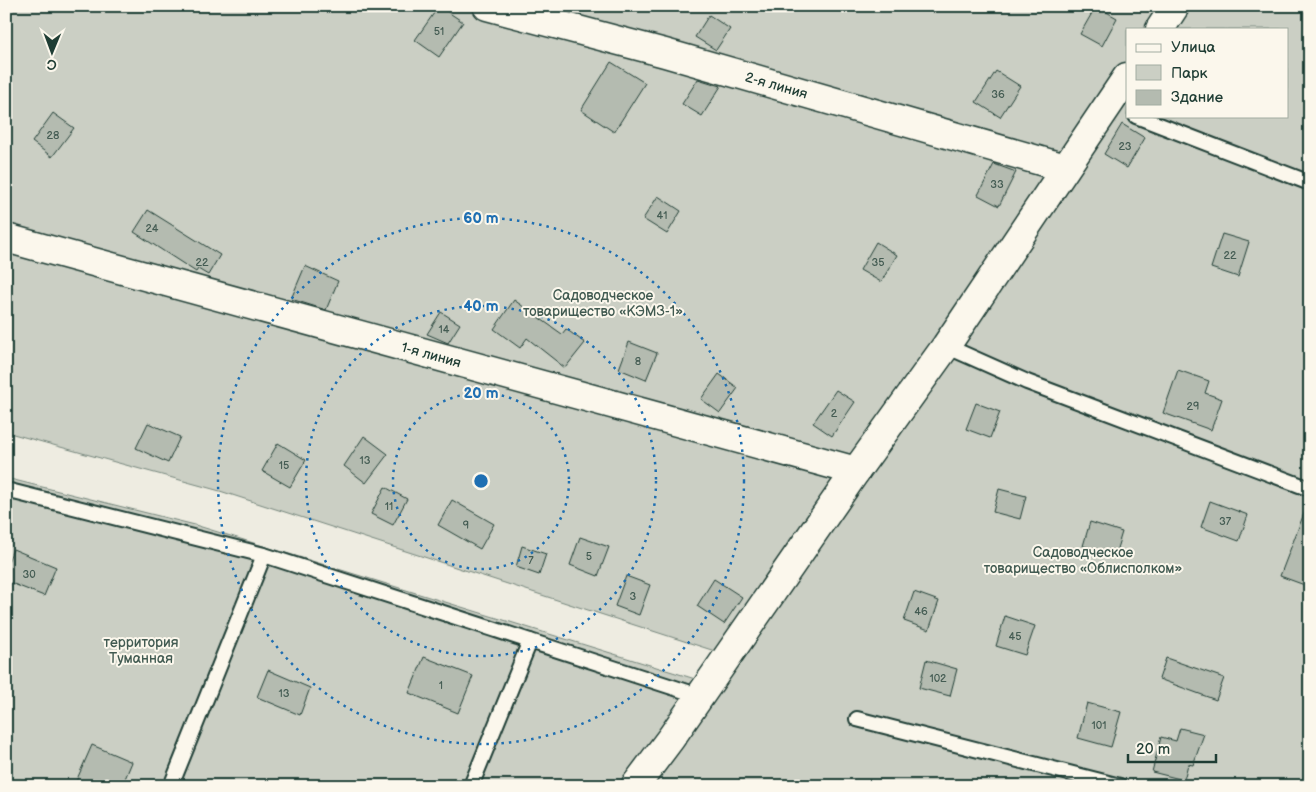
<svg xmlns="http://www.w3.org/2000/svg" width="1316" height="792" font-family="'Balsamiq Sans',sans-serif">
  <style>
    .green { fill: #cbcfc4; stroke: #75867c }
    .building { fill: #b4bbb0; stroke: #1f3d34 }
    .lines { fill: none; stroke-linecap: round; stroke-linejoin: round }
    .service-casing { stroke: #1f3d34; stroke-width: 18 }
    .minor-casing { stroke: #1f3d34; stroke-width: 31 }
    .service { stroke: #fbf7ec; stroke-width: 14 }
    .minor { stroke: #fbf7ec; stroke-width: 28 }
    .ring { fill: none; stroke: #1f6fb2; stroke-width: 2.5; stroke-dasharray: 2.5 5 }
    .labels { text-anchor: middle; stroke-width: 4; stroke-linejoin: round; paint-order: stroke }
    .number-label { font-size: 11px; fill: #445c53 }
    .street-label { font-size: 14px; fill: #1f3d34; stroke: #fbf7ec }
    .park-label { font-size: 14px; fill: #415a51; stroke: #fbf7ec }
    .centre { fill: #1f6fb2; stroke: #fbf7ec; stroke-width: 2.5 }
    .ring-label { font-size: 15px; text-anchor: middle; font-weight: bold; fill: #1f6fb2; stroke: #fbf7ec; stroke-width: 4; stroke-linejoin: round; paint-order: stroke }
  </style>
  <rect width="100%" height="100%" fill="#eeece1"/>
  <filter id="ink" filterUnits="userSpaceOnUse"><feTurbulence type="fractalNoise" baseFrequency=".02" numOctaves="2"/><feDisplacementMap in="SourceGraphic" scale="10" xChannelSelector="R" yChannelSelector="G"/><feConvolveMatrix kernelMatrix="1 2 1 2 8 2 1 2 1" color-interpolation-filters="sRGB"/></filter>
  <g filter="url(#ink)">
    <g class="green">
      <path d="M6,6H1167L1151,29H1127V64L721,653L220,491L6,432Z"/>
      <path d="M1184,6H1310V786H644L1127,92V116H1287V29H1169Z"/>
      <path d="M6,478L195,525L705,682L628,786H6Z"/>
    </g>
    <g class="building">
      <path d="M439,6L463,22L439,57L415,40Z"/>
      <path d="M1096,6L1117,18L1102,46L1080,34Z"/>
      <path d="M709,15L730,29L716,50L695,37Z"/>
      <path d="M611,62L645,83L614,132L581,110Z"/>
      <path d="M996,71L1020,86L1000,117L976,102Z"/>
      <path d="M698,79L721,86L702,116L682,104Z"/>
      <path d="M53,113L74,128L52,157L32,142Z"/>
      <path d="M1122,124L1145,138L1127,168L1104,154Z"/>
      <path d="M994,164L1016,172L999,206L978,195Z"/>
      <path d="M658,196L681,211L667,234L643,219Z"/>
      <path d="M148,210L220,255L208,275L198,269L196,272L134,232Z"/>
      <path d="M1222,234L1249,242L1238,277L1211,268Z"/>
      <path d="M876,242L897,255L881,282L860,270Z"/>
      <path d="M305,266L338,281L326,310L291,299Z"/>
      <path d="M514,300L562,334L566,329L585,343L565,368L527,338L520,348L494,329Z"/>
      <path d="M441,312L460,324L448,343L427,334Z"/>
      <path d="M629,342L657,353L646,380L619,369Z"/>
      <path d="M1178,370L1209,381L1205,393L1222,399L1211,430L1163,413Z"/>
      <path d="M719,374L738,388L720,413L701,399Z"/>
      <path d="M836,390L855,402L832,436L813,423Z"/>
      <path d="M976,403L1000,412L990,438L966,429Z"/>
      <path d="M148,423L180,437L168,463L136,448Z"/>
      <path d="M364,436L388,454L366,483L344,466Z"/>
      <path d="M278,443L306,460L290,487L262,471Z"/>
      <path d="M385,487L407,499L393,525L371,514Z"/>
      <path d="M999,489L1026,496L1020,519L993,512Z"/>
      <path d="M452,500L494,524L480,549L438,525Z"/>
      <path d="M1210,501L1248,515L1239,541L1201,527Z"/>
      <path d="M1308,503H1310V587L1280,576Z"/>
      <path d="M1090,522L1122,532L1115,555L1083,546Z"/>
      <path d="M580,537L609,547L598,576L570,565Z"/>
      <path d="M522,546L546,554L539,575L516,567Z"/>
      <path d="M13,549L56,567L44,596L6,581V567Z"/>
      <path d="M626,576L650,585L639,615L615,606Z"/>
      <path d="M714,579L742,597L724,624L697,606Z"/>
      <path d="M914,592L939,601L929,630L904,621Z"/>
      <path d="M1005,616L1035,626L1025,655L996,646Z"/>
      <path d="M424,657L473,676L458,713L409,693Z"/>
      <path d="M1166,658L1224,678L1216,700L1159,679Z"/>
      <path d="M926,660L957,669L950,696L919,688Z"/>
      <path d="M268,670L310,688L300,715L257,697Z"/>
      <path d="M1087,703L1121,712L1111,747L1078,738Z"/>
      <path d="M1180,728L1204,734L1193,765L1188,764L1184,780L1152,772L1161,737L1176,741Z"/>
      <path d="M92,745L132,762L122,786H74Z"/>
    </g>
    <g class="lines">
      <defs>
        <g id="service">
          <path d="M1136,116L1310,183"/>
          <path d="M946,346L1027,382L1310,489"/>
          <path d="M6,490L264,555L700,696"/>
          <path d="M857,719L1120,786"/>
          <path d="M171,786L264,555"/>
          <path d="M471,786L530,641"/>
        </g>
        <g id="minor">
          <path id="s1" d="M487,6L665,53L1065,168"/>
          <path d="M1160,29L1175,6"/>
          <path id="s2" d="M6,238L856,471"/>
          <path d="M635,786L671,738L856,471L946,346L1127,77"/>
        </g>
      </defs>
      <use href="#service" class="service-casing"/>
      <use href="#minor" class="minor-casing"/>
      <use href="#service" class="service"/>
      <use href="#minor" class="minor"/>
    </g>
  </g>
  <g class="ring">
    <circle cx="481" cy="481" r="88"/>
    <circle cx="481" cy="481" r="175"/>
    <circle cx="481" cy="481" r="263"/>
  </g>
  <g class="labels">
    <g class="number-label">
      <text x="439" y="35">51</text>
      <text x="998" y="98">36</text>
      <text x="53" y="139">28</text>
      <text x="1125" y="150">23</text>
      <text x="997" y="188">33</text>
      <text x="662" y="219">41</text>
      <text x="152" y="232">24</text>
      <text x="1230" y="259">22</text>
      <text x="202" y="266">22</text>
      <text x="878" y="266">35</text>
      <text x="444" y="333">14</text>
      <text x="638" y="365">8</text>
      <text x="1193" y="410">29</text>
      <text x="834" y="417">2</text>
      <text x="365" y="464">13</text>
      <text x="284" y="469">15</text>
      <text x="389" y="510">11</text>
      <text x="1225" y="525">37</text>
      <text x="466" y="529">9</text>
      <text x="589" y="560">5</text>
      <text x="531" y="564">7</text>
      <text x="29" y="578">30</text>
      <text x="633" y="600">3</text>
      <text x="921" y="615">46</text>
      <text x="1015" y="640">45</text>
      <text x="938" y="682">102</text>
      <text x="441" y="689">1</text>
      <text x="284" y="697">13</text>
      <text x="1099" y="729">101</text>
    </g>
    <g class="street-label">
      <text dy="5" stroke="none"><textPath href="#s1" startOffset="300">2-я линия</textPath></text>
      <text dy="5" stroke="none"><textPath href="#s2" startOffset="441">1-я линия</textPath></text>
    </g>
    <g class="park-label">
      <text x="603" y="300">Садоводческое<tspan x="603" dy="16">товарищество «КЭМЗ-1»</tspan></text>
      <text x="1083" y="557">Садоводческое<tspan x="1083" dy="16">товарищество «Облисполком»</tspan></text>
      <text x="141" y="647">территория<tspan x="141" dy="16">Туманная</tspan></text>
    </g>
  </g>
  <circle cx="481" cy="481" r="8" class="centre"/>
  <g class="ring-label">
    <text x="481" y="223">60 m</text>
    <text x="481" y="311">40 m</text>
    <text x="481" y="398">20 m</text>
  </g>
  <rect width="1316" height="792" fill="none" stroke="#fbf7ec" stroke-width="25"/>
  <rect x="12" y="12" width="1291" height="767" fill="none" stroke="#1f3d34" stroke-width="2" filter="url(#ink)"/>
  <rect x="1126" y="28" width="162" height="90" fill="#fbf7ec" stroke="#a3ada2"/>
  <rect x="1136" y="44" width="25" height="8" fill="#fbf7ec" stroke="#a3ada2"/>
  <text x="1171" y="52" font-size="15" fill="#1f3d34">Улица</text>
  <rect x="1136" y="65" width="25" height="15" fill="#cbcfc4" stroke="#a3ada2"/>
  <text x="1171" y="78" font-size="15" fill="#1f3d34">Парк</text>
  <rect x="1136" y="90" width="25" height="15" fill="#b4bbb0" stroke="#a3ada2"/>
  <text x="1171" y="102" font-size="15" fill="#1f3d34">Здание</text>
  <g transform="translate(52 52) rotate(181)" stroke="#fbf7ec" stroke-width="4" paint-order="stroke">
  <path d="M0-4L9 19L0 12L-9 19Z" fill="#1f3d34"/>
  <text y="-8" font-size="14" font-weight="bold" text-anchor="middle" fill="#1f3d34">С</text>
  </g>
  <path d="M1128 754v8h88v-8" fill="none" stroke="#1f3d34" stroke-width="2.5"/>
  <text x="1136" y="754" font-size="15" fill="#1f3d34" stroke="#fbf7ec" stroke-width="4" paint-order="stroke">20 m</text>
</svg>
